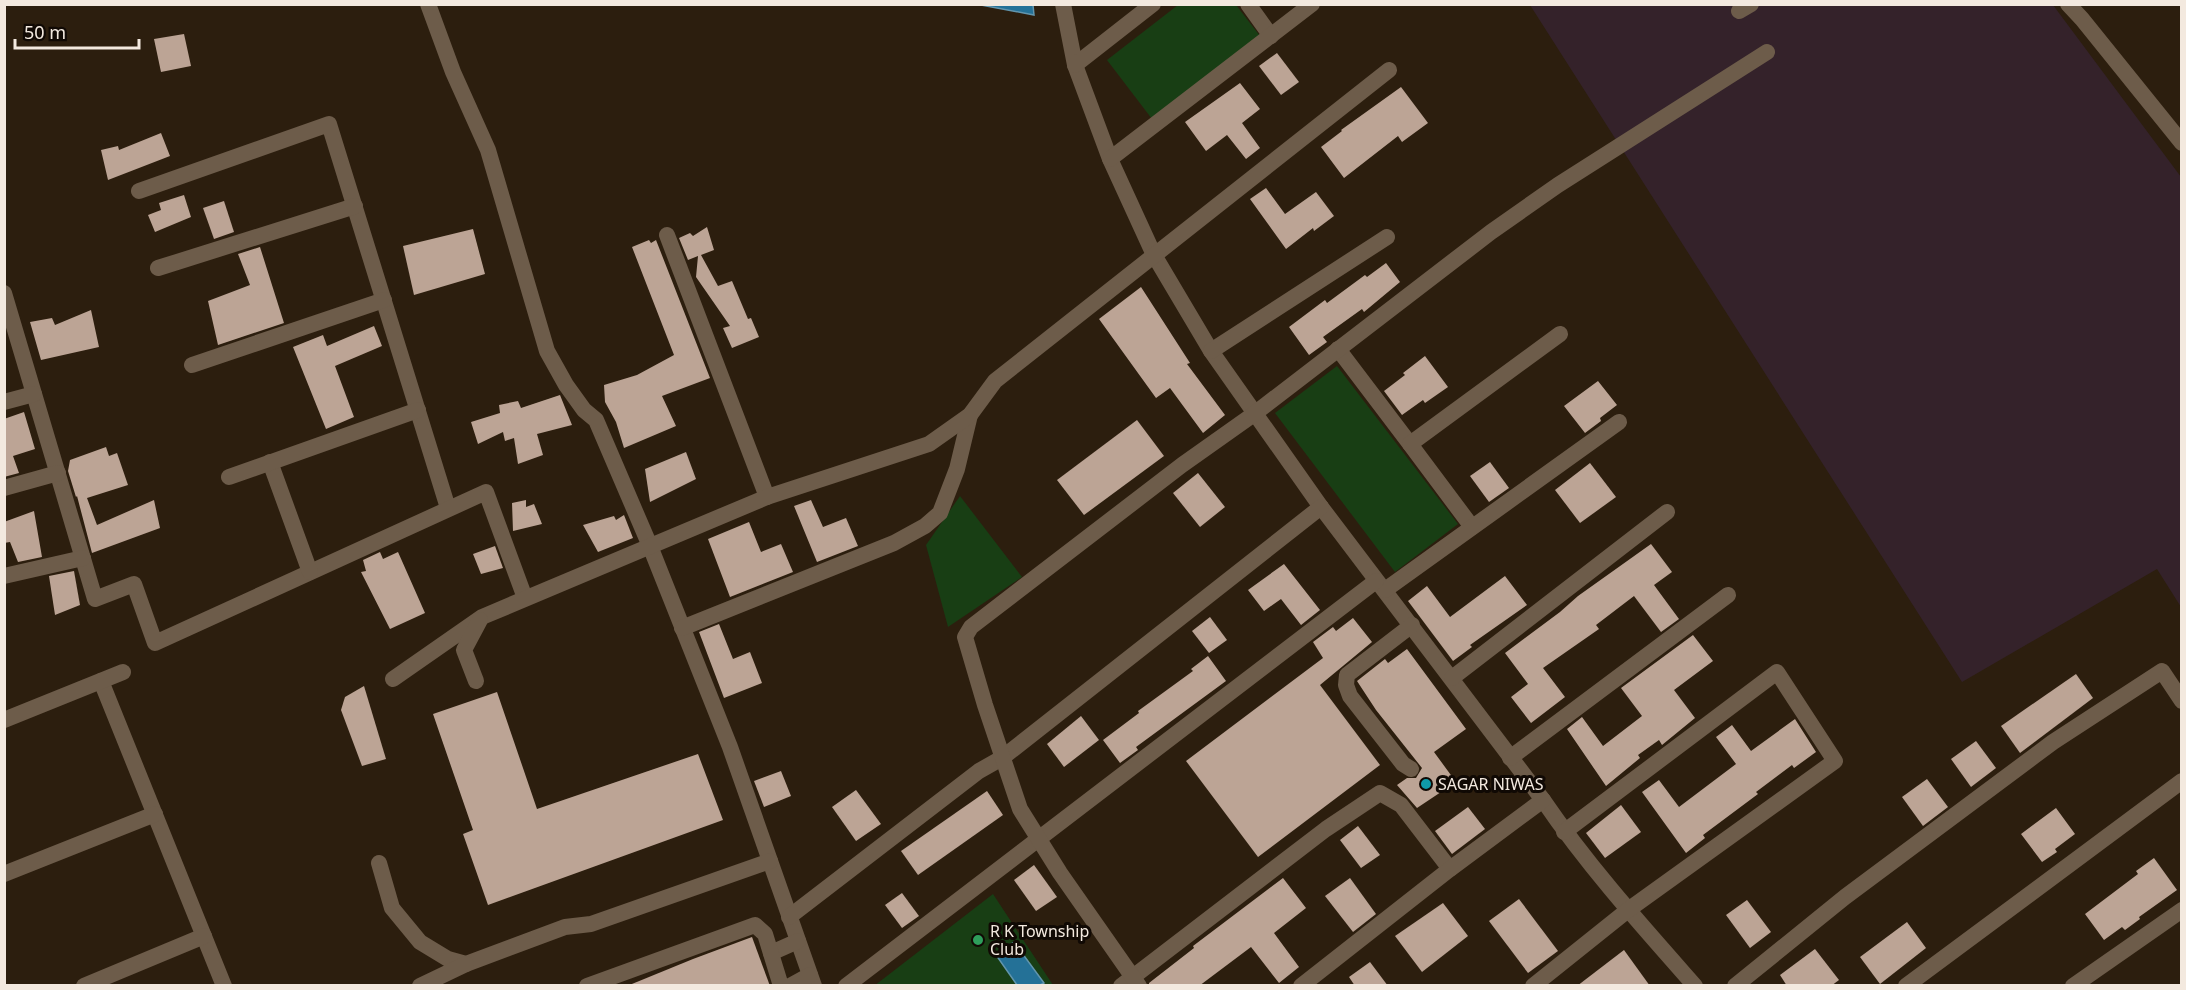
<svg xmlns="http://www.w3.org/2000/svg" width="2186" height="990" font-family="'Noto Sans',sans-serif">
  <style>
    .industrial { fill: #34222a }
    .green { fill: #183e14 }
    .water { fill: #247197; stroke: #6295ad; stroke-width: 1.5 }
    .building { fill: #bca495 }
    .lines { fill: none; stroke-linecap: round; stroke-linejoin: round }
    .minor { stroke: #6d5c4a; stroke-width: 16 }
    .culture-dot { fill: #0f9aa8; stroke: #100904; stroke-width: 2 }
    .leisure-dot { fill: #2e9e5b; stroke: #100904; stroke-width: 2 }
    .labels { text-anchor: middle; stroke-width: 6; stroke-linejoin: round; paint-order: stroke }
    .poi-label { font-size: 16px; fill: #f3e9df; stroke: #100904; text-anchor: start }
  </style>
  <rect width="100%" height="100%" fill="#2c1e0e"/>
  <path class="industrial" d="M1530,5H2053L2181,177V607L2157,569L1962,682Z"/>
  <g class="green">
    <path d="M1178,5H1236L1260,36L1152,119L1107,60Z"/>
    <path d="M1337,366L1458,524L1395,572L1275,413Z"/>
    <path d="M960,496L1022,577L948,627L926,545Z"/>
    <path d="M993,894L1053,985L874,986Z"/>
  </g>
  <g class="water">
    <path d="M981,5H1033L1034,15Z"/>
    <path d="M1014,942L1044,983L1040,985H1017L996,955Z"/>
  </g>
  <g class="building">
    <path d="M184,34L191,66L161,72L154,39Z"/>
    <path d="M1277,53L1299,82L1281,95L1259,66Z"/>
    <path d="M1240,83L1260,109L1242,123L1260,148L1246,159L1227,135L1206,151L1185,122Z"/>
    <path d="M1401,87L1428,123L1402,142L1398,136L1344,178L1321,147L1342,131L1341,130Z"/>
    <path d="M161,133L170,156L108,180L101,150L118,146L119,150Z"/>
    <path d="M1266,188L1285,214L1316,192L1334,216L1314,231L1313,228L1286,249L1250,199Z"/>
    <path d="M184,195L191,217L155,232L148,215L161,210L159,203Z"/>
    <path d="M224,201L234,232L214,239L203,208Z"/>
    <path d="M707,227L714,250L701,255L718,286L732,281L748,319L751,318L759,337L732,348L723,328L730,326L696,277L698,256L688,260L679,238L690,233L693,236Z"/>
    <path d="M473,229L485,274L414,295L403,246Z"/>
    <path d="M649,240L651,243L656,240L710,378L662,396L676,426L624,448L616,422L605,402L604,385L637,375L674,355L632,247Z"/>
    <path d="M260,247L284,323L218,345L208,301L250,285L238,254Z"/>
    <path d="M1386,263L1400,282L1364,312L1362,309L1323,337L1327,342L1309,355L1289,327L1325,300L1327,303L1365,275L1367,277Z"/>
    <path d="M1141,287L1190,363L1187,364L1225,415L1203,433L1170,388L1156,398L1099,319Z"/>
    <path d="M91,310L99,347L41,360L30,322L52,318L55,325Z"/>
    <path d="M374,326L382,346L335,366L354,417L326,429L293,347L323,335L327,346Z"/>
    <path d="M1425,356L1448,387L1425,403L1423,400L1402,415L1384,391L1405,375L1403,373Z"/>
    <path d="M1598,381L1617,405L1600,418L1601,421L1585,433L1564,406Z"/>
    <path d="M560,395L572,425L537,434L543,455L518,464L514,438L505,441L503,432L478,444L471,422L500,413L499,405L518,401L521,408Z"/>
    <path d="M24,412L35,449L13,456L19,473L4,477V419Z"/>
    <path d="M1137,420L1164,456L1084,515L1057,480Z"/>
    <path d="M106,447L109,456L117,453L128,485L87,498L97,525L154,500L160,528L92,553L77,496L76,497L68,471L70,460Z"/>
    <path d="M686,452L696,479L650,502L645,469Z"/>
    <path d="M1490,462L1509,488L1489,502L1470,476Z"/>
    <path d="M1590,463L1616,497L1580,523L1555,490Z"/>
    <path d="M1198,473L1225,507L1200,527L1173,493Z"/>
    <path d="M526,500V507L534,504L542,524L513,531L512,503Z"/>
    <path d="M811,500L823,527L846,518L858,546L817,562L794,506Z"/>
    <path d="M34,511L42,557L18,562L10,542L4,543V522Z"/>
    <path d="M624,515L633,538L598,552L583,525L614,516L616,520Z"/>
    <path d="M749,522L761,552L781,544L793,572L730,597L708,539Z"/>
    <path d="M1651,544L1672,572L1654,585L1679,619L1661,632L1634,596L1596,625L1599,629L1543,668L1565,697L1531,723L1511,697L1528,684L1505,653L1560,612L1578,596Z"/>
    <path d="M495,546L503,568L481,574L473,554Z"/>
    <path d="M380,552L383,559L398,552L425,613L390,629L361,572L366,571L363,560Z"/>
    <path d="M1284,564L1320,610L1301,625L1281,599L1264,611L1248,590Z"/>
    <path d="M74,571L80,605L55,615L49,576Z"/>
    <path d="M1505,576L1527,605L1470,645L1472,647L1453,661L1408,601L1427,586L1450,617Z"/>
    <path d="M1210,617L1227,640L1209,653L1192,631Z"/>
    <path d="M1353,618L1372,642L1320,685L1380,765L1258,857L1186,761L1323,658L1313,642L1333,627L1336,631Z"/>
    <path d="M719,624L733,659L750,652L762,683L724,698L699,632Z"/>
    <path d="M1693,635L1713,661L1674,690L1695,718L1662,745L1659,740L1638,755L1640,758L1606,786L1567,729L1582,717L1603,746L1642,716L1621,688Z"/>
    <path d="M1407,649L1466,729L1434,752L1456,782L1417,808L1397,785L1407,778H1416L1422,768L1376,710L1357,681L1385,659L1388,663Z"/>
    <path d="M1208,656L1226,681L1136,747L1138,750L1120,763L1103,740L1139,713L1138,711L1193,671L1191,669Z"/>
    <path d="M2076,674L2093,698L2020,753L2001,726Z"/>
    <path d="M364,686L386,759L362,766L341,710L345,697Z"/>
    <path d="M497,692L537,809L698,754L723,820L488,905L463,834L473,830L433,714Z"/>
    <path d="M1081,716L1099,740L1064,767L1047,744Z"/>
    <path d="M1795,719L1816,752L1794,768L1792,765L1756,792L1758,794L1703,835L1705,838L1686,853L1642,792L1659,780L1679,807L1736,764L1716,737L1732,725L1751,751Z"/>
    <path d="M1976,741L1996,768L1971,787L1951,759Z"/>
    <path d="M781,771L791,796L764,807L754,781Z"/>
    <path d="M1927,779L1948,807L1923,826L1902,797Z"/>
    <path d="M856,790L881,824L856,841L832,807Z"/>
    <path d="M987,791L1003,815L918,875L901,851Z"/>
    <path d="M1621,805L1641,832L1605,858L1586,833Z"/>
    <path d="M1468,807L1485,829L1452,854L1435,831Z"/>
    <path d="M2056,808L2075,834L2055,849L2057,852L2042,862L2021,834Z"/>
    <path d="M1358,826L1380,855L1361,868L1340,840Z"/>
    <path d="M2154,858L2177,890L2139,917L2140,919L2125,930L2122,927L2104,940L2085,914L2138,874L2136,871Z"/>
    <path d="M1034,865L1057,897L1036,911L1014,880Z"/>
    <path d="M1283,878L1306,908L1274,933L1299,967L1279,983L1251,947L1199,986H1149V983L1194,948L1193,946Z"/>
    <path d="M1350,878L1376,914L1353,932L1325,896Z"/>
    <path d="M902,893L919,916L902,928L885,905Z"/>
    <path d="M1519,899L1558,951L1528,973L1489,921Z"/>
    <path d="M1747,900L1771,932L1750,948L1726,915Z"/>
    <path d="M1443,903L1468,936L1422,972L1395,936Z"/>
    <path d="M1907,922L1926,948L1880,984L1860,957Z"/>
    <path d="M752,937L770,986H627L693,959Z"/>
    <path d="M1815,949L1839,980L1831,986H1787L1780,975Z"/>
    <path d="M1624,950L1650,986H1577Z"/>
    <path d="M1370,962L1388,986H1355L1349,977Z"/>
  </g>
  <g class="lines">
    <g class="minor">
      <path d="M428,4L453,72L488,150L547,351L566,385L584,410L596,420L650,546L730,747L814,986"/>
      <path d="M1063,4L1075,65L1110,159L1154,255L1211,351L1321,507L1543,800C1588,866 1642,926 1695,986"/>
      <path d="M1248,4L1271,36"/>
      <path d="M2068,4L2082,19L2182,143"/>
      <path d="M1739,11L1751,4"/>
      <path d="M1075,65L1153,4"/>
      <path d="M1110,159L1312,4"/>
      <path d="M139,191L329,124L448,508"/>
      <path d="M667,235L767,497"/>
      <path d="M158,268L355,206"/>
      <path d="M4,293L95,599L134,584L155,643L486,492L525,598"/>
      <path d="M1338,349L1410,444"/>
      <path d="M1211,351L1387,237"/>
      <path d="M192,365L384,300"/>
      <path d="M4,402L34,394"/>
      <path d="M270,462L310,572"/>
      <path d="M229,477L418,410"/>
      <path d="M4,488L58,473"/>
      <path d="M1472,527L1410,444L1560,334"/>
      <path d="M4,576L83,558"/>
      <path d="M1385,590L1619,422"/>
      <path d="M682,628L894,543L925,526L940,513L957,469L970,415"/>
      <path d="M1452,678L1667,512"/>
      <path d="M393,679L482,617L767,497L929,444L970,415L995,381L1389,70"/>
      <path d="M101,681L224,986"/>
      <path d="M476,681L464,650L480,620"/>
      <path d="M4,720L123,672"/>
      <path d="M1510,758L1728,595"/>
      <path d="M1411,769L1403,764L1350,696L1346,685L1347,675L1412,625"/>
      <path d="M379,863L392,908L420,942L448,959L466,964L565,927L591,924L770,861"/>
      <path d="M4,874L155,814"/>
      <path d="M789,917L979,771L1002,758L1321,507"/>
      <path d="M771,953L798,941"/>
      <path d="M84,986L204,936"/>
      <path d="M420,986L466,964"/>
      <path d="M587,986L755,925L765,934L781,986"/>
      <path d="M790,986L810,975"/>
      <path d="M846,986L1376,581"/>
      <path d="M1121,986L1326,829L1380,793L1401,805L1450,869"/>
      <path d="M1139,986L1060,873L1020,809L985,705L965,637L971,627L1182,465L1254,414L1491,232L1558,185L1767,52"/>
      <path d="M1301,986L1450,869L1543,800"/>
      <path d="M1533,986L1628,910L1835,761L1777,672L1564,832"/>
      <path d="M1735,986L1845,897L2053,742L2162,671L2182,701"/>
      <path d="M1906,986L2182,781"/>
      <path d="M2073,986L2182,910"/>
    </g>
  </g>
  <circle class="culture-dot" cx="1426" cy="784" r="6"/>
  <circle class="leisure-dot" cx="978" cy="940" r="6"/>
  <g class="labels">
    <g class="poi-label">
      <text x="1438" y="790">SAGAR NIWAS</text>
      <text x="990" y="937">R K Township<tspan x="990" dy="18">Club</tspan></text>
    </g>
  </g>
  <rect width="2186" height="990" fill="none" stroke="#f3e9df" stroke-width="12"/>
  <path d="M15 39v9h124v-9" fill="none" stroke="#f3e9df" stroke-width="3"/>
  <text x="24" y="39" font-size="18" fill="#f3e9df" stroke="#100904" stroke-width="4.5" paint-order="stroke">50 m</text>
</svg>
